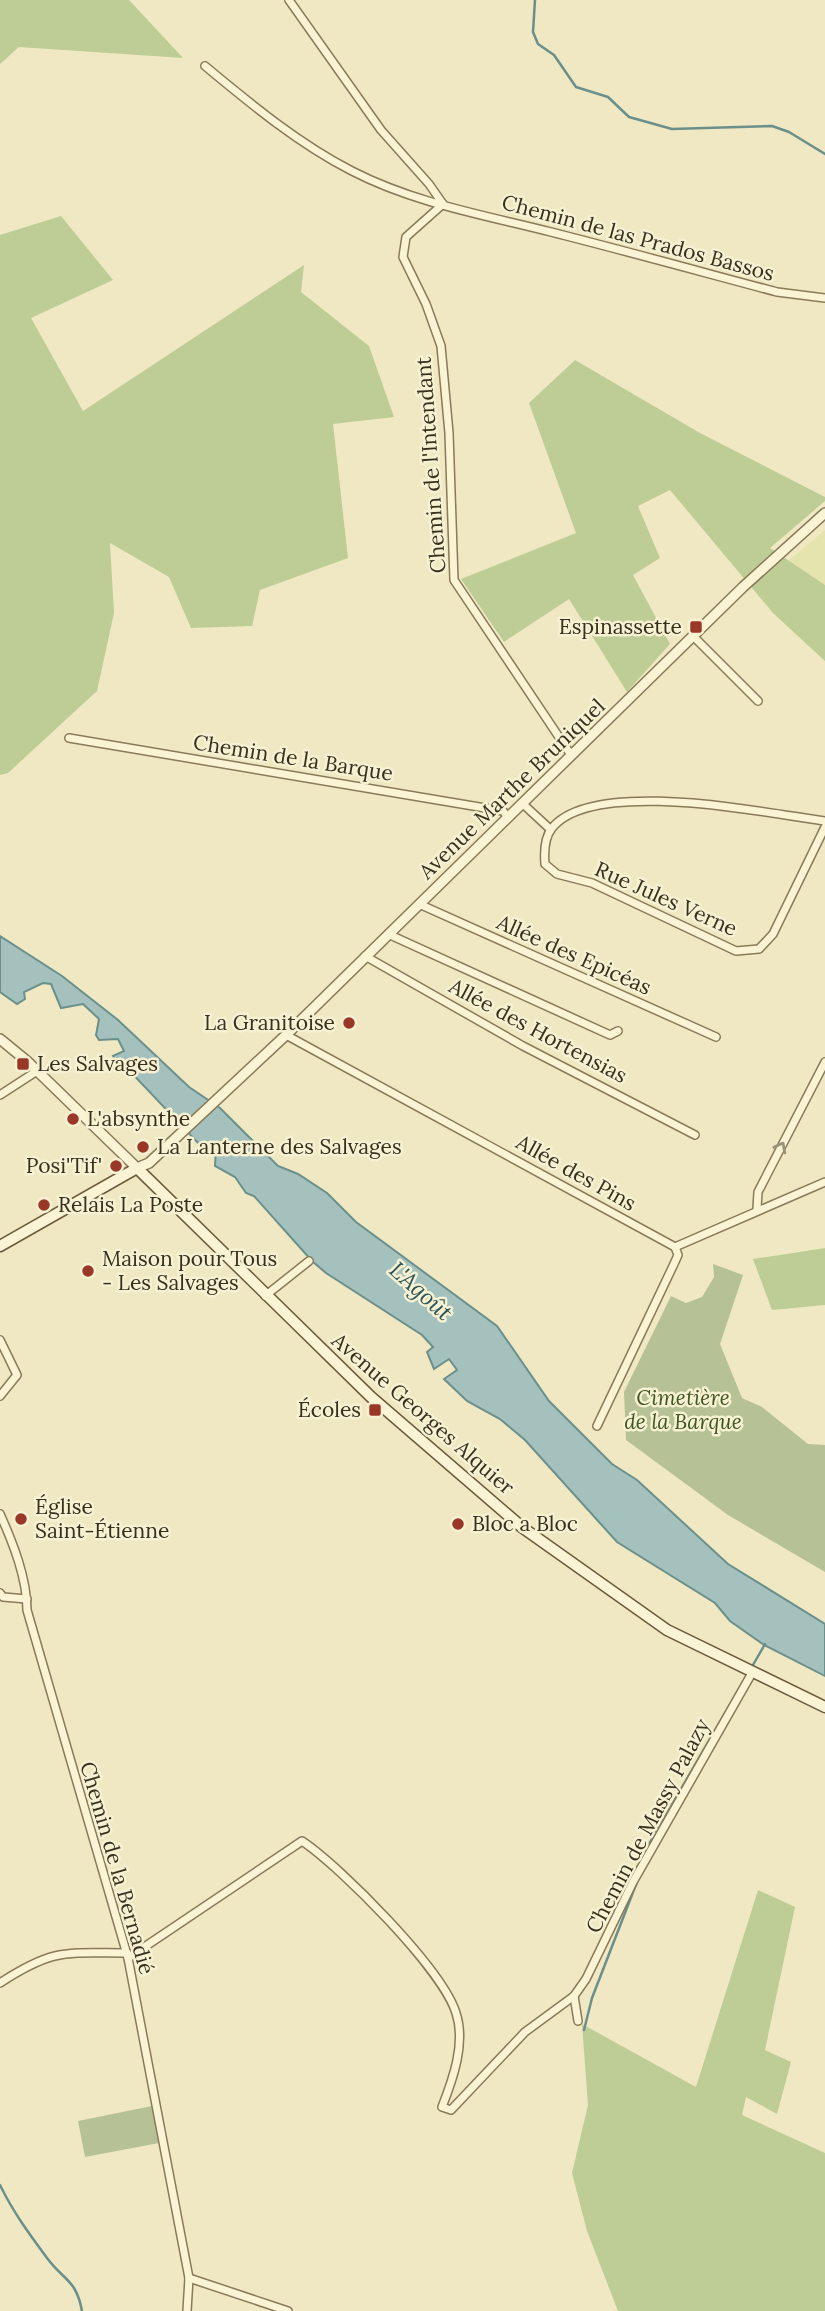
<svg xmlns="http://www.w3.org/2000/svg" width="825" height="2311" font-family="Lora,serif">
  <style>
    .farmland { fill: #e5e4af }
    .green { fill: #becd96 }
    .cemetery { fill: #b6c295 }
    .water { fill: #a5c1bd; stroke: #6b908c; stroke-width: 2 }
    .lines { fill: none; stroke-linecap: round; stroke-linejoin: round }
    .stream { stroke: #6b908c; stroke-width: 2.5 }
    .minor-casing { stroke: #897a59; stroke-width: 10 }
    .tertiary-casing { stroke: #897a59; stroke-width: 12 }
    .secondary-casing { stroke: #6b5b3c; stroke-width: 13 }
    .minor { stroke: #faf4d5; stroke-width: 7 }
    .tertiary { stroke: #faf4d5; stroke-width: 9 }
    .secondary { stroke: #faf4d5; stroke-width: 10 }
    .oneway { stroke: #9a9279 }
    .poi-dot { fill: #9a3827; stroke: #f6f1d2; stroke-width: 2.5 }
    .labels { text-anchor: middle; stroke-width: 5; stroke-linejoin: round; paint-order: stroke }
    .street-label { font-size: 21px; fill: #392f1d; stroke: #f6f1d2 }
    .poi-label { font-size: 21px; fill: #392f1d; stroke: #f6f1d2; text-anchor: start }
    .park-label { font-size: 21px; font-style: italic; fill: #415623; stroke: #f6f1d2 }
    .water-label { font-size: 23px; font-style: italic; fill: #2c5559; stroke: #f6f1d2 }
  </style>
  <rect width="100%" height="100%" fill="#efe8c2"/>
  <path class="farmland" d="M825,530V585L787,562Z"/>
  <g class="green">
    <path d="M0,0H129L183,58L19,47L0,64Z"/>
    <path d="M61,216L113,280L31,318L83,411L304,265L301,292L369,346L394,417L333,424L348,558L260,590L252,626L191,628L169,577L110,543L114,613L97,691L8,773L0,775V235Z"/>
    <path d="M575,360L700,433L825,497V501L770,548L825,585V661L773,613L670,490L638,506L660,558L633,575L670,644L627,692L569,599L504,642L461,579L576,533L529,403Z"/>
    <path d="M825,1248V1305L772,1310L753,1259Z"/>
    <path d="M758,1890L795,1907L765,2050L791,2062L777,2114L746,2097L742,2115L825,2153V2311H618L587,2231L572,2173L588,2105L582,2024L696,2087Z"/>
  </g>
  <g class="cemetery">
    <path d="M713,1264L743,1275L720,1344L742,1398L762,1407L808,1444L825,1445V1572L728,1515L626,1440L624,1392L671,1296L686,1303L702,1297L714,1277Z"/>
    <path d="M152,2106L159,2143L85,2157L78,2121Z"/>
  </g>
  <path class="water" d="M0,936L62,976L118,1020L189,1087L220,1108L278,1166L298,1174L327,1193L356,1222L497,1326L549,1401L612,1464L637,1480L728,1564L825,1624V1676L764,1645L730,1621L715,1603L617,1542L525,1440L500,1419L467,1401L444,1379L457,1370L449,1359L434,1369L427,1352L433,1347L422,1335L326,1273L312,1261L254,1196L246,1193L235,1177L215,1166L216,1149L198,1143L126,1067L117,1063L113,1056L124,1051L118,1039L99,1040L96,1035L99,1019L83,1004L61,1008L51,984L43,983L24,992L25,999L17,1004L0,992Z"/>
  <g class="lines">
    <g class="stream">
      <path d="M535,0L533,32L538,44L554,55L576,87L608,97L629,117L672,129L772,126L789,132L825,154"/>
      <path d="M753,1665L765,1644"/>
      <path d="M648,1846L746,1677"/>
      <path d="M584,2030L592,1998L637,1882"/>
      <path d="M0,2185C13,2212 30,2235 47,2258C64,2281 76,2279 82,2311"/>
    </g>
    <defs>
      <g id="minor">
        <path d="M289,0L381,130L429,184L443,204"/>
        <path d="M205,66C252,105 299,144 352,171C414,203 484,215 551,232C626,251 702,272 777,292L825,298"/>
        <path d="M443,204L406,237L403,257L426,304L441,346L449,433L454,580L571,755"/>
        <path d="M694,637L758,701"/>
        <path d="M69,738L503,811L508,817"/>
        <path d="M523,804L550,829"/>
        <path d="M825,821C765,813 593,777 552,828C544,838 544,852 545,864L557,874L592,883L736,951L759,949L773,934L825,827"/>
        <path d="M419,904L716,1037"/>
        <path d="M388,934L610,1035L618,1031"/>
        <path d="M365,956L523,1046L695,1135"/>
        <path d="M286,1035L675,1247L678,1255L673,1266L597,1426"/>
        <path d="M0,1095L37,1071"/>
        <path d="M757,1209L758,1192L825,1062"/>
        <path d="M675,1247L825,1182"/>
        <path d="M265,1296L309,1261"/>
        <path d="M0,1340L17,1375L0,1396"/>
        <path d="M0,1514C13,1543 27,1578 27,1610L128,1958L189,2278L187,2311"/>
        <path d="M0,1593L3,1597L27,1599"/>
        <path d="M128,1958L302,1841C341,1867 443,1970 456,2013C466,2043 453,2079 442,2107L451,2110L525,2032L574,1996L586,1979L633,1882L752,1673"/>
        <path d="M0,1983C54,1948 65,1953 127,1953"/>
        <path d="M574,1996L578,2021"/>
        <path d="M189,2278L288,2311"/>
      </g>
      <path id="tertiary" d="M0,1039L28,1062L137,1168L149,1163L286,1035L743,587L825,513"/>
      <path id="secondary" d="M0,1246L137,1168L371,1397L523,1528L667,1630L825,1707"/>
    </defs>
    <use href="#minor" class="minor-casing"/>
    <use href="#tertiary" class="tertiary-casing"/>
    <use href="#secondary" class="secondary-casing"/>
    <use href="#minor" class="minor"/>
    <use href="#tertiary" class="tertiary"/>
    <use href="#secondary" class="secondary"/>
  </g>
  <defs><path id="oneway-chevron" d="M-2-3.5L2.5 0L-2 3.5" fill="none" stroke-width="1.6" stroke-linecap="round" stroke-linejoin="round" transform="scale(1.75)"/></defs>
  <use class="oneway" href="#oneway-chevron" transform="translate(781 1147) rotate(-63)"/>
  <g class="poi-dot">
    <rect x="689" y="620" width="14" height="14" rx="3.5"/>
    <circle cx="349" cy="1023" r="7"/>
    <rect x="16" y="1057" width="14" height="14" rx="3.5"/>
    <circle cx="73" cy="1119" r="7"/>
    <circle cx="143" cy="1147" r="7"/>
    <circle cx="116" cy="1166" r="7"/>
    <circle cx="44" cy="1205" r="7"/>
    <circle cx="88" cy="1271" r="7"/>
    <rect x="368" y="1403" width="14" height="14" rx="3.5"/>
    <circle cx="21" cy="1519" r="7"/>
    <circle cx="458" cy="1524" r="7"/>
  </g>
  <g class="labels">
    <g class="street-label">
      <text transform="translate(638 238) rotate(15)" y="7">Chemin de las Prados Bassos</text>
      <text transform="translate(431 465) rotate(-94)" y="7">Chemin de l'Intendant</text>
      <text transform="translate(293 758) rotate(9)" y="7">Chemin de la Barque</text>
      <text transform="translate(512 789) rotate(-44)" y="7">Avenue Marthe Bruniquel</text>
      <text transform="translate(666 899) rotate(24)" y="7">Rue Jules Verne</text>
      <text transform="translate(574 955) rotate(24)" y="7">Allée des Epicéas</text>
      <text transform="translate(538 1031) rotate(28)" y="7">Allée des Hortensias</text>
      <text transform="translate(576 1173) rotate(29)" y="7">Allée des Pins</text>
      <text transform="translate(423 1414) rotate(41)" y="7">Avenue Georges Alquier</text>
      <text transform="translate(648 1826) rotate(-62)" y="7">Chemin de Massy Palazy</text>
      <text transform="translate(117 1868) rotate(74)" y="7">Chemin de la Bernadié</text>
    </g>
    <g class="poi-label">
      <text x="682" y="634" text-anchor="end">Espinassette</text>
      <text x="335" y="1030" text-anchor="end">La Granitoise</text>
      <text x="37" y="1071">Les Salvages</text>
      <text x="87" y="1126">L'absynthe</text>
      <text x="157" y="1154">La Lanterne des Salvages</text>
      <text x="102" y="1173" text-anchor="end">Posi'Tif'</text>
      <text x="58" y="1212">Relais La Poste</text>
      <text x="102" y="1266">Maison pour Tous<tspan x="102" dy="24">- Les Salvages</tspan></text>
      <text x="361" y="1417" text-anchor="end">Écoles</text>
      <text x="35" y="1514">Église<tspan x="35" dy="24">Saint-Étienne</tspan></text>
      <text x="472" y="1531">Bloc a Bloc</text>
    </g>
    <g class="park-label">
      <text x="683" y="1405">Cimetière<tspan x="683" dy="24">de la Barque</tspan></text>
    </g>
    <g class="water-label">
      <text transform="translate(421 1291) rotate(42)" y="8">L'Agoût</text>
    </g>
  </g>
</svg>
